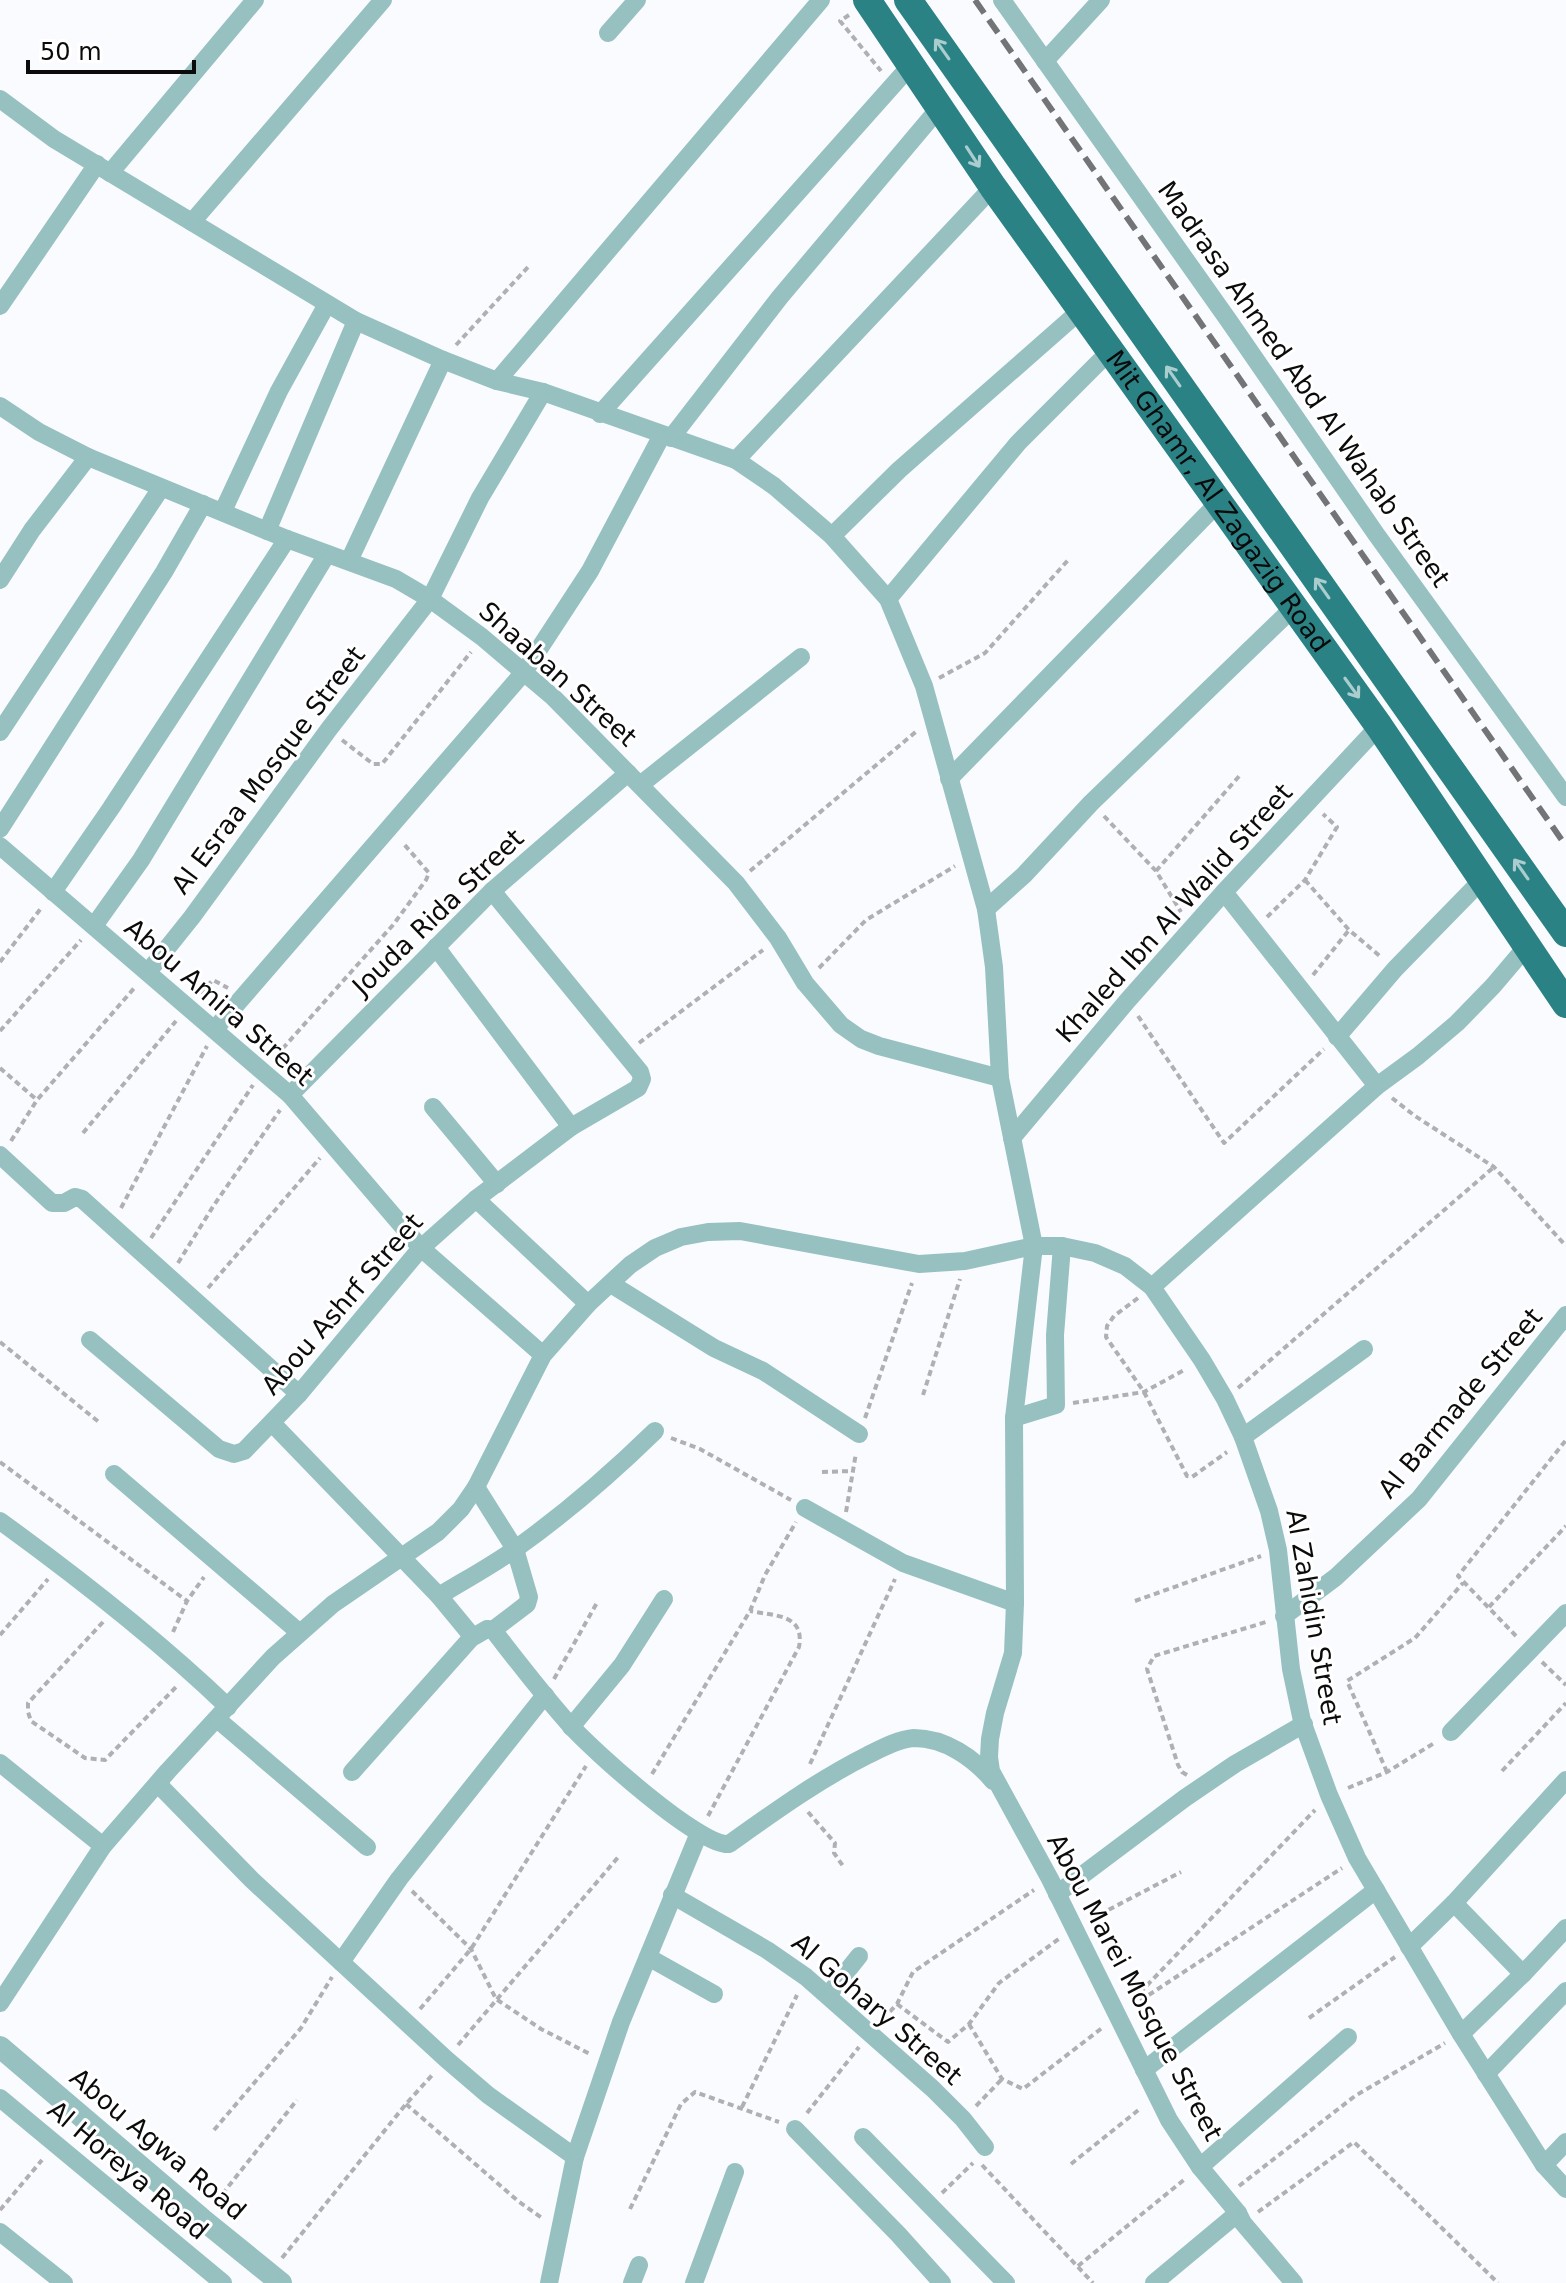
<svg xmlns="http://www.w3.org/2000/svg" width="1566" height="2283" font-family="'DejaVu Sans',sans-serif">
  <style>
    .lines { fill: none; stroke-linecap: round; stroke-linejoin: round }
    .path { stroke: #b0b0b3; stroke-width: 4; stroke-dasharray: 6 4; stroke-linecap: butt }
    .minor { stroke: #97c0c1; stroke-width: 18 }
    .tertiary { stroke: #97c0c1; stroke-width: 22 }
    .trunk { stroke: #2b8285; stroke-width: 28 }
    .rail { stroke: #737476; stroke-width: 6; stroke-dasharray: 16 8; stroke-linecap: butt }
    .oneway { stroke: #aacdce }
    .labels { text-anchor: middle; stroke-width: 6; stroke-linejoin: round; paint-order: stroke }
    .street-label { font-size: 26px; fill: #0b0b0c; stroke: #fff }
  </style>
  <rect width="100%" height="100%" fill="#fafbfe"/>
  <g class="lines">
    <g class="path">
      <path d="M849,15L840,21L881,71"/>
      <path d="M456,345L528,267"/>
      <path d="M939,678L985,653L1069,559"/>
      <path d="M342,740L373,764H382L471,652"/>
      <path d="M1104,816L1156,871L1181,912"/>
      <path d="M750,871L918,730"/>
      <path d="M1156,871L1241,774"/>
      <path d="M1305,880L1349,930L1381,957"/>
      <path d="M1267,917L1305,880L1337,827L1323,814"/>
      <path d="M0,962L42,907"/>
      <path d="M819,968L866,920L955,866"/>
      <path d="M1313,975L1349,930"/>
      <path d="M200,993L213,980L228,988"/>
      <path d="M1138,1016L1224,1143L1324,1049"/>
      <path d="M0,1031L81,940"/>
      <path d="M639,1043L763,950"/>
      <path d="M276,1056L393,925L426,880L429,873L403,843"/>
      <path d="M0,1068L37,1100"/>
      <path d="M1392,1098L1415,1116L1494,1167L1566,1246"/>
      <path d="M83,1133L176,1021"/>
      <path d="M11,1141L37,1100L136,986"/>
      <path d="M121,1208L207,1046"/>
      <path d="M151,1238L253,1085"/>
      <path d="M178,1263L214,1205L280,1110"/>
      <path d="M208,1288L320,1158"/>
      <path d="M1138,1298L1114,1316L1107,1326L1106,1337L1144,1392L1187,1476L1192,1477L1227,1452"/>
      <path d="M0,1342L100,1423"/>
      <path d="M1238,1388L1494,1167"/>
      <path d="M923,1395L960,1279"/>
      <path d="M1073,1403L1144,1392L1186,1369"/>
      <path d="M865,1418L912,1283"/>
      <path d="M671,1438L700,1449L791,1500"/>
      <path d="M0,1462L187,1601"/>
      <path d="M822,1472L852,1471"/>
      <path d="M846,1512L856,1453"/>
      <path d="M1135,1601L1261,1556"/>
      <path d="M1489,1607L1566,1526"/>
      <path d="M103,1622L28,1703V1712L31,1721L85,1758L105,1760L178,1685"/>
      <path d="M173,1632L187,1601L204,1577"/>
      <path d="M0,1635L48,1579"/>
      <path d="M1516,1636L1458,1576L1566,1440"/>
      <path d="M1542,1662L1566,1685"/>
      <path d="M554,1679L598,1601"/>
      <path d="M810,1764L895,1579"/>
      <path d="M1502,1771L1566,1703"/>
      <path d="M1387,1772L1347,1681L1415,1638L1463,1583"/>
      <path d="M652,1774L750,1611L765,1575L796,1522"/>
      <path d="M1187,1775L1182,1772L1178,1765L1147,1669L1154,1656L1266,1622"/>
      <path d="M1348,1788L1387,1772L1436,1742"/>
      <path d="M808,1812L835,1843L834,1853L843,1866"/>
      <path d="M708,1816L799,1647C805,1614 775,1616 750,1611"/>
      <path d="M412,1891L471,1949L496,1999L541,2029L590,2054"/>
      <path d="M1091,1919L1181,1872"/>
      <path d="M1133,2000L1315,1810"/>
      <path d="M897,2004L948,2042L969,2024L999,1983L1060,1938"/>
      <path d="M1132,2006L1342,1868"/>
      <path d="M420,2009L471,1949L586,1766"/>
      <path d="M1309,2018L1395,1957"/>
      <path d="M883,2019L897,2004L913,1972L1034,1890"/>
      <path d="M969,2024L1002,2079L1023,2089L1102,2028"/>
      <path d="M458,2045L620,1855"/>
      <path d="M406,2104L518,2201L542,2218"/>
      <path d="M976,2106L1002,2079"/>
      <path d="M742,2107L797,1995"/>
      <path d="M807,2113L859,2047"/>
      <path d="M214,2130L301,2028L332,1977"/>
      <path d="M1071,2164L1141,2108"/>
      <path d="M982,2165L1093,2283"/>
      <path d="M1239,2186L1355,2096L1445,2043"/>
      <path d="M942,2193L973,2163"/>
      <path d="M216,2202L297,2100"/>
      <path d="M630,2209L681,2104L695,2092L779,2122"/>
      <path d="M0,2210L42,2160"/>
      <path d="M1258,2212L1354,2142L1498,2283"/>
      <path d="M282,2258L406,2104L434,2073"/>
      <path d="M1078,2266L1185,2179"/>
    </g>
    <g class="minor">
      <path d="M1002,0L1229,321L1376,534L1566,797"/>
      <path d="M608,33L637,0"/>
      <path d="M1045,61L1101,0"/>
      <path d="M0,99L54,139L356,321L443,360L497,381L543,392L736,460"/>
      <path d="M110,173L255,0"/>
      <path d="M993,187L736,460L774,486L832,536L888,599L924,686L986,909L994,967L1000,1078L1034,1246L1014,1418L1015,1603L1013,1653L995,1713L990,1739L989,1757L991,1771L1050,1879L1169,2120L1200,2167L1238,2213L1243,2223L1294,2283"/>
      <path d="M192,222L383,0"/>
      <path d="M0,306L97,164"/>
      <path d="M497,381L821,0"/>
      <path d="M0,406L39,432L88,457L287,539L396,579L430,599L482,637L553,697L736,883L778,938L805,983L841,1025L861,1039L879,1046L1000,1078"/>
      <path d="M600,414L911,65"/>
      <path d="M671,438L780,297L940,107"/>
      <path d="M223,511L279,391L327,304"/>
      <path d="M267,531L356,321"/>
      <path d="M832,536L899,470L1081,310"/>
      <path d="M349,561L443,360"/>
      <path d="M0,580L32,530L88,457"/>
      <path d="M888,599L1018,443L1110,351"/>
      <path d="M0,732L161,488"/>
      <path d="M949,779L1219,502"/>
      <path d="M640,785L801,657"/>
      <path d="M0,829L164,572L203,504"/>
      <path d="M0,846L290,1095L421,1248L543,1355"/>
      <path d="M53,892L111,808L287,539"/>
      <path d="M1224,892L1377,1086"/>
      <path d="M986,909L1024,875L1091,803L1294,607"/>
      <path d="M94,926L141,860L327,554"/>
      <path d="M436,947L571,1127"/>
      <path d="M148,972L192,917L329,729L430,599L480,498L543,392"/>
      <path d="M215,1029L524,672L590,571L662,435"/>
      <path d="M1337,1037L1395,969L1482,880"/>
      <path d="M290,1095L492,891L628,773"/>
      <path d="M433,1107L497,1184"/>
      <path d="M1012,1138L1128,1000L1224,892L1379,726"/>
      <path d="M0,1155L52,1203H64L75,1197L82,1199L299,1394"/>
      <path d="M476,1199L588,1304"/>
      <path d="M611,1284L714,1348L763,1371L859,1434"/>
      <path d="M1152,1287L1377,1086L1418,1056L1457,1023L1493,986L1526,947"/>
      <path d="M90,1340L219,1449L234,1454L244,1451L299,1394L421,1248L476,1199L571,1127L638,1088L642,1079L640,1072L492,891"/>
      <path d="M1014,1418L1056,1405L1055,1335L1062,1246"/>
      <path d="M272,1423L439,1596L472,1636H475L487,1629L493,1630C518,1662 543,1695 570,1725C591,1749 701,1848 729,1844C774,1812 818,1780 868,1755C882,1748 899,1739 914,1738C945,1738 974,1758 993,1781"/>
      <path d="M1243,1437L1364,1349"/>
      <path d="M114,1474L300,1633"/>
      <path d="M476,1487L515,1549L529,1597L527,1604L493,1630"/>
      <path d="M805,1508L903,1563L1015,1603"/>
      <path d="M0,1521C80,1579 157,1639 228,1707"/>
      <path d="M439,1596C465,1580 493,1565 518,1547C567,1512 612,1473 655,1431"/>
      <path d="M1284,1616L1336,1577L1419,1499L1566,1315"/>
      <path d="M217,1719L367,1847"/>
      <path d="M571,1727L622,1665L664,1599"/>
      <path d="M1451,1732L1566,1613"/>
      <path d="M0,1763L103,1846"/>
      <path d="M352,1772L473,1636"/>
      <path d="M158,1784L252,1880L446,2059L488,2095L575,2157"/>
      <path d="M1057,1894L1185,1798L1235,1764L1304,1724"/>
      <path d="M672,1895L767,1950L806,1977L933,2089L963,2119L985,2147"/>
      <path d="M1454,1903L1523,1974"/>
      <path d="M1409,1947L1454,1903L1566,1780"/>
      <path d="M648,1957L714,1994"/>
      <path d="M341,1962L399,1879L545,1695"/>
      <path d="M828,1995L859,1956"/>
      <path d="M0,2003L103,1846L168,1771L273,1657L333,1604L438,1532L461,1509L476,1487L543,1355L588,1304L630,1265L655,1248L681,1237L708,1232L740,1231L919,1264L965,1261L1034,1246H1062L1095,1253L1125,1266L1152,1287L1202,1360L1225,1399L1243,1437L1269,1511L1278,1550L1291,1669L1302,1721L1329,1795L1357,1858L1461,2034L1544,2165L1566,2189"/>
      <path d="M1461,2034L1523,1974L1566,1928"/>
      <path d="M1144,2070L1376,1890"/>
      <path d="M1486,2074L1566,1991"/>
      <path d="M0,2098L223,2283"/>
      <path d="M795,2129L898,2234L942,2283"/>
      <path d="M863,2137L1006,2283"/>
      <path d="M1544,2165L1566,2142"/>
      <path d="M1200,2167L1348,2037"/>
      <path d="M0,2232L64,2283"/>
      <path d="M549,2283L575,2157L621,2022L699,1833"/>
      <path d="M632,2283L639,2265"/>
      <path d="M694,2283L735,2172"/>
      <path d="M1154,2283L1238,2213"/>
    </g>
    <path class="tertiary" d="M0,2047L202,2219L281,2283"/>
    <g class="trunk">
      <path id="s1" d="M867,0L993,187L1379,726L1566,1004"/>
      <path d="M908,0L1566,933"/>
    </g>
    <path class="rail" d="M975,0L1566,846"/>
  </g>
  <defs><path id="oneway-shaft" d="M-6 0H5M1.5-3L5.5 0L1.5 3" fill="none" stroke-width="1.6" stroke-linecap="round" stroke-linejoin="round" transform="scale(2)"/></defs>
  <g class="oneway">
    <use href="#oneway-shaft" transform="translate(942 49) rotate(-125)"/>
    <use href="#oneway-shaft" transform="translate(973 157) rotate(57)"/>
    <use href="#oneway-shaft" transform="translate(1173 376) rotate(-125)"/>
    <use href="#oneway-shaft" transform="translate(1322 588) rotate(-125)"/>
    <use href="#oneway-shaft" transform="translate(1352 688) rotate(54)"/>
    <use href="#oneway-shaft" transform="translate(1521 869) rotate(-125)"/>
  </g>
  <g class="labels">
    <g class="street-label">
      <text transform="translate(1304 384) rotate(55)" y="9">Madrasa Ahmed Abd Al Wahab Street</text>
      <text dy="9" stroke="none"><textPath href="#s1" startOffset="612">Mit Ghamr, Al Zagazig Road</textPath></text>
      <text transform="translate(558 674) rotate(42)" y="9">Shaaban Street</text>
      <text transform="translate(268 770) rotate(-53)" y="9">Al Esraa Mosque Street</text>
      <text transform="translate(438 912) rotate(-44)" y="9">Jouda Rida Street</text>
      <text transform="translate(1174 913) rotate(-48)" y="9">Khaled Ibn Al Walid Street</text>
      <text transform="translate(219 1002) rotate(41)" y="9">Abou Amira Street</text>
      <text transform="translate(342 1304) rotate(-49)" y="9">Abou Ashrf Street</text>
      <text transform="translate(1460 1403) rotate(-50)" y="9">Al Barmade Street</text>
      <text transform="translate(1314 1617) rotate(80)" y="9">Al Zahidin Street</text>
      <text transform="translate(1135 1987) rotate(62)" y="9">Abou Marei Mosque Street</text>
      <text transform="translate(877 2009) rotate(41)" y="9">Al Gohary Street</text>
      <text transform="translate(158 2144) rotate(40)" y="9">Abou Agwa Road</text>
      <text transform="translate(128 2170) rotate(40)" y="9">Al Horeya Road</text>
    </g>
  </g>
  <path d="M28 60v12h166v-12" fill="none" stroke="#0b0b0c" stroke-width="4"/>
  <text x="40" y="60" font-size="24" fill="#0b0b0c" stroke="#ffffff" stroke-width="6" paint-order="stroke">50 m</text>
</svg>
